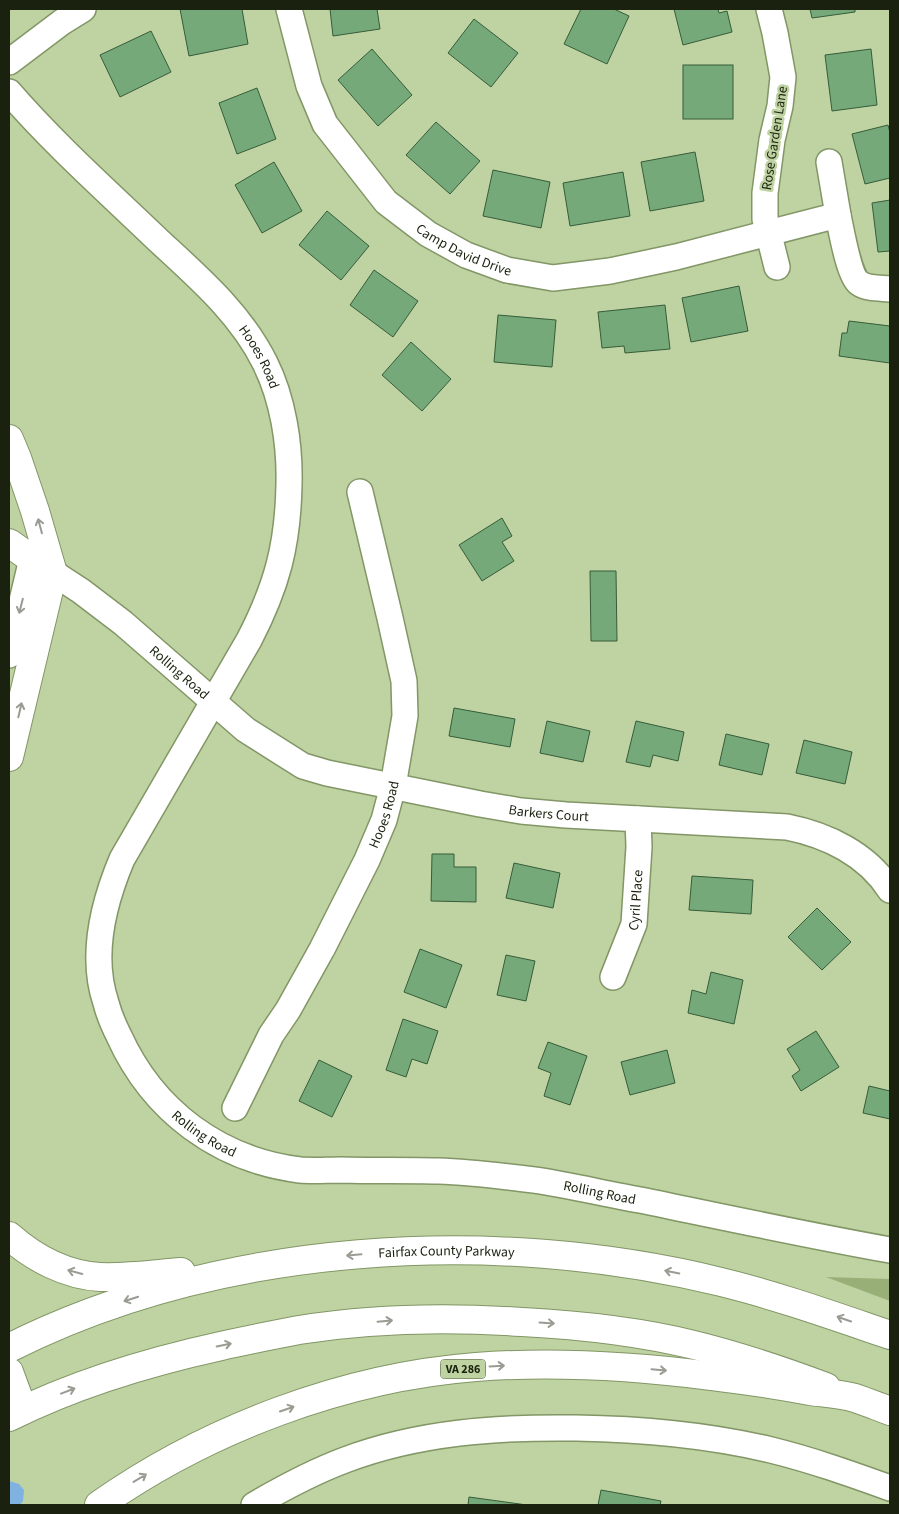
<svg xmlns="http://www.w3.org/2000/svg" width="899" height="1514" font-family="'Source Sans 3',sans-serif">
  <style>
    .green { fill: #98af77 }
    .water { fill: #7fb2e0 }
    .building { fill: #76a97a; stroke: #365c39 }
    .lines { fill: none; stroke-linecap: round; stroke-linejoin: round }
    .minor-casing { stroke: #829666; stroke-width: 28 }
    .major-casing { stroke: #829666; stroke-width: 30 }
    .highway-casing { stroke: #829666; stroke-width: 30 }
    .minor { stroke: #fff; stroke-width: 25 }
    .major { stroke: #fff; stroke-width: 28 }
    .highway { stroke: #fff; stroke-width: 28 }
    .oneway { stroke: #989c93 }
    .labels { text-anchor: middle; stroke-width: 5; stroke-linejoin: round; paint-order: stroke }
    .shield { fill: #bed3a1; stroke: #4b573b; stroke-width: 1 }
    .shield-label { font-size: 12px; font-weight: bold; fill: #1a220f }
    .street-label { font-size: 14px; fill: #1a220f; stroke: #bed3a1 }
  </style>
  <rect width="100%" height="100%" fill="#bed3a1"/>
  <path class="green" d="M826,1277L890,1279V1301Z"/>
  <path class="water" d="M9,1481L19,1484L24,1490L23,1501L20,1505H9Z"/>
  <g class="building">
    <path d="M180,9H242L248,44L189,56Z"/>
    <path d="M330,9H377L380,29L333,36Z"/>
    <path d="M581,9H614L629,16L607,64L564,44Z"/>
    <path d="M674,9H718L719,13L727,11L732,32L683,45Z"/>
    <path d="M810,9H855V12L812,18Z"/>
    <path d="M474,19L518,53L491,87L448,53Z"/>
    <path d="M151,31L171,72L120,97L100,55Z"/>
    <path d="M372,49L412,95L378,126L338,80Z"/>
    <path d="M871,49L877,105L832,111L825,55Z"/>
    <rect x="683" y="65" width="50" height="54"/>
    <path d="M257,88L276,139L237,154L219,103Z"/>
    <path d="M436,122L480,161L450,194L406,155Z"/>
    <path d="M888,125L890,133V178L865,184L852,134Z"/>
    <path d="M695,152L704,201L650,211L641,162Z"/>
    <path d="M274,162L302,211L262,233L235,185Z"/>
    <path d="M493,170L550,182L541,228L483,216Z"/>
    <path d="M623,172L630,216L570,226L563,183Z"/>
    <path d="M890,200V251L878,252L872,203Z"/>
    <path d="M327,211L369,246L341,280L299,245Z"/>
    <path d="M374,270L418,301L393,337L350,305Z"/>
    <path d="M739,286L748,331L691,342L682,298Z"/>
    <path d="M665,305L670,349L625,353L624,346L602,348L598,312Z"/>
    <path d="M498,315L556,320L552,367L494,362Z"/>
    <path d="M849,321L890,326V363L839,356L842,333H847Z"/>
    <path d="M411,342L451,379L422,411L382,375Z"/>
    <path d="M502,518L512,536L502,542L514,561L482,581L459,545Z"/>
    <path d="M590,571H616L617,641H591Z"/>
    <path d="M454,708L515,719L510,747L449,736Z"/>
    <path d="M547,721L590,731L583,762L540,753Z"/>
    <path d="M636,721L684,732L678,761L653,755L650,767L626,762Z"/>
    <path d="M726,734L769,744L762,775L719,765Z"/>
    <path d="M804,740L852,752L845,784L796,773Z"/>
    <path d="M432,854H454V867H476V902L431,901Z"/>
    <path d="M514,863L560,873L553,908L506,898Z"/>
    <path d="M692,876L753,880L751,914L689,910Z"/>
    <path d="M817,908L851,942L822,970L788,937Z"/>
    <path d="M420,949L462,965L446,1008L404,992Z"/>
    <path d="M506,955L535,961L526,1001L497,995Z"/>
    <path d="M711,972L743,980L734,1024L688,1013L692,990L706,994Z"/>
    <path d="M403,1019L438,1031L427,1064L412,1059L406,1077L386,1070Z"/>
    <path d="M816,1031L839,1067L801,1091L792,1076L800,1070L787,1049Z"/>
    <path d="M548,1042L587,1056L570,1105L544,1096L551,1073L538,1068Z"/>
    <path d="M667,1050L675,1083L630,1095L621,1062Z"/>
    <path d="M319,1060L352,1076L332,1117L299,1101Z"/>
    <path d="M869,1086L890,1091V1119L863,1113Z"/>
    <path d="M601,1490L661,1501L660,1505H598Z"/>
    <path d="M469,1497L527,1505H468Z"/>
  </g>
  <g class="lines">
    <defs>
      <g id="minor">
        <path id="s1" d="M289,9L309,86L325,124L386,202L428,234L466,255L507,270L553,278L610,271L676,257L838,215L829,162"/>
        <path d="M769,9L775,33L783,77L780,106L772,140L765,193V219L777,267"/>
        <path d="M9,62L62,22L83,9"/>
        <path id="s2" d="M9,92C55,145 108,192 159,241C198,277 241,314 265,363C283,399 290,444 289,484C288,545 277,586 249,640L122,859C103,904 90,956 106,1003C109,1015 114,1026 119,1036C153,1111 219,1160 300,1170C313,1171 327,1170 341,1170C373,1171 405,1170 438,1171C470,1172 503,1176 534,1180C570,1185 605,1194 640,1200C723,1217 806,1235 890,1250"/>
        <path d="M838,215C841,229 849,276 859,283C867,289 881,288 890,289"/>
        <path id="s3" d="M9,655L32,559L81,591L123,623L246,730L303,766L327,773L480,804L521,811L566,815L787,827C827,835 867,854 890,890"/>
        <path id="s4" d="M613,977L634,924L639,847L638,819"/>
        <path id="s5" d="M235,1108L271,1035L288,1010L322,949L367,860L384,820L393,786L405,716L404,681L390,618L360,492"/>
        <path d="M254,1505C283,1488 313,1472 345,1460C419,1432 498,1427 576,1428C642,1429 708,1435 771,1450C812,1460 851,1474 890,1488"/>
      </g>
      <g id="major">
        <path d="M9,439L17,458L35,511L53,573L9,757"/>
        <path d="M9,543L32,559"/>
        <path d="M9,1372L23,1410"/>
        <path d="M9,1417C75,1384 148,1362 221,1346C247,1340 273,1335 299,1330C373,1318 448,1317 522,1322C580,1325 637,1331 694,1345C739,1356 783,1371 826,1387"/>
      </g>
      <g id="highway">
        <path d="M9,1236C34,1258 66,1275 100,1277C127,1278 155,1274 181,1272"/>
        <path id="s6" d="M9,1348C220,1242 493,1226 721,1282C778,1296 834,1316 890,1335"/>
        <path d="M99,1505C207,1429 345,1377 476,1367C555,1361 634,1366 712,1376C745,1380 778,1385 810,1391C825,1393 841,1394 855,1398C867,1402 879,1407 890,1411"/>
      </g>
    </defs>
    <use href="#minor" class="minor-casing"/>
    <use href="#major" class="major-casing"/>
    <use href="#highway" class="highway-casing"/>
    <use href="#minor" class="minor"/>
    <use href="#major" class="major"/>
    <use href="#highway" class="highway"/>
  </g>
  <defs><path id="oneway-shaft" d="M-6 0H5M1.5-3L5.5 0L1.5 3" fill="none" stroke-width="1.6" stroke-linecap="round" stroke-linejoin="round" transform="scale(1.25)"/></defs>
  <g class="oneway">
    <use href="#oneway-shaft" transform="translate(40 526) rotate(-105)"/>
    <use href="#oneway-shaft" transform="translate(21 606) rotate(104)"/>
    <use href="#oneway-shaft" transform="translate(20 710) rotate(-77)"/>
    <use href="#oneway-shaft" transform="translate(354 1255) rotate(175)"/>
    <use href="#oneway-shaft" transform="translate(75 1272) rotate(-165)"/>
    <use href="#oneway-shaft" transform="translate(672 1272) rotate(-168)"/>
    <use href="#oneway-shaft" transform="translate(131 1299) rotate(162)"/>
    <use href="#oneway-shaft" transform="translate(844 1319) rotate(-161)"/>
    <use href="#oneway-shaft" transform="translate(385 1321) rotate(-5)"/>
    <use href="#oneway-shaft" transform="translate(547 1323) rotate(4)"/>
    <use href="#oneway-shaft" transform="translate(224 1345) rotate(-12)"/>
    <use href="#oneway-shaft" transform="translate(497 1366) rotate(-3)"/>
    <use href="#oneway-shaft" transform="translate(659 1370) rotate(5)"/>
    <use href="#oneway-shaft" transform="translate(68 1391) rotate(-21)"/>
    <use href="#oneway-shaft" transform="translate(287 1409) rotate(-19)"/>
    <use href="#oneway-shaft" transform="translate(140 1478) rotate(-31)"/>
  </g>
  <g class="labels">
    <rect class="shield" x="440.5" y="1359.5" width="45" height="19" rx="4"/>
    <g class="shield-label">
      <text x="463" y="1373">VA 286</text>
    </g>
    <g class="street-label">
      <text transform="translate(774 138) rotate(-81)" y="5">Rose Garden Lane</text>
      <text dy="5" stroke="none"><textPath href="#s1" startOffset="312">Camp David Drive</textPath></text>
      <text dy="5" stroke="none"><textPath href="#s2" startOffset="366">Hooes Road</textPath></text>
      <text dy="5" stroke="none"><textPath href="#s3" startOffset="285">Rolling Road</textPath></text>
      <text dy="5" stroke="none"><textPath href="#s3" startOffset="691">Barkers Court</textPath></text>
      <text dy="5" stroke="none"><textPath href="#s5" startOffset="330">Hooes Road</textPath></text>
      <text dy="5" stroke="none"><textPath href="#s4" startOffset="81">Cyril Place</textPath></text>
      <text dy="5" stroke="none"><textPath href="#s2" startOffset="1230">Rolling Road</textPath></text>
      <text dy="5" stroke="none"><textPath href="#s2" startOffset="1635">Rolling Road</textPath></text>
      <text dy="5" stroke="none"><textPath href="#s6" startOffset="452">Fairfax County Parkway</textPath></text>
    </g>
  </g>
  <rect width="899" height="1514" fill="none" stroke="#1a220f" stroke-width="20"/>
</svg>
